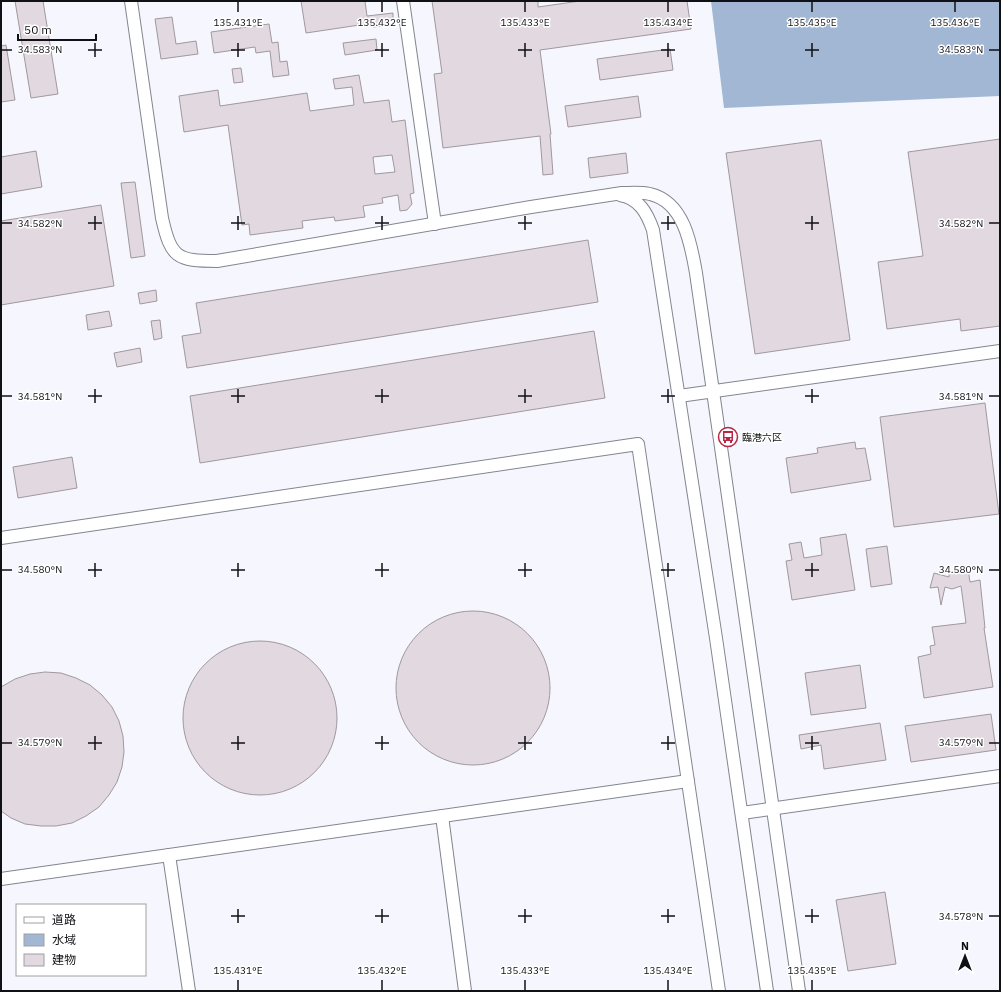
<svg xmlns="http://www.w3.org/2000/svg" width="1001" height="992" viewBox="0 0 1001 992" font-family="'IBM Plex Sans','Noto Sans JP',sans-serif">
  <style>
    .water { fill: #a1b7d4 }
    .building { fill: #e2d8e0; stroke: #a1979f; fill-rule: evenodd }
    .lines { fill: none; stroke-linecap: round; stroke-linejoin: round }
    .minor-casing { stroke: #83858f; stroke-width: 14 }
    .minor { stroke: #fff; stroke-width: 12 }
    .ticks { fill: none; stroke: #101115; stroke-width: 1.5 }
    .labels { text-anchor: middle; stroke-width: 3; stroke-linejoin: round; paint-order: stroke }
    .poi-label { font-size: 10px; fill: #101115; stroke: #fff; text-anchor: start }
    .ticks-label { font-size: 10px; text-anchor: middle; fill: #101115; stroke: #fff; stroke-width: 3; stroke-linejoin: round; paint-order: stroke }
  </style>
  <rect width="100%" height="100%" fill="#f6f7fe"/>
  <path class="water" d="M711,1H1000V96L724,108Z"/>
  <g class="building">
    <path d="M15,1H43L58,94L31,98Z"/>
    <path d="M301,1H365L367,16L393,13V20L383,22V26L373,27V23L306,33Z"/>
    <path d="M432,1H538V7L580,1H687L691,29L540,50L551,134H550L553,174L543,175L540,136L443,148L434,74L442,73Z"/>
    <path d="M172,17L176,44L196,41L198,54L161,59L155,19Z"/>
    <path d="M269,24L272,43L278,42L280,62L287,61L289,75L273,77L270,51L256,53L255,47L214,53L211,32Z"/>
    <path d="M376,39L377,50L345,55L343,43Z"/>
    <path d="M6,45L15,100L1,102V46Z"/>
    <path d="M670,49L673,70L600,80L597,59Z"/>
    <path d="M241,68L243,82L234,83L232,69Z"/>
    <path d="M359,75L364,103L389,100L392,122L405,120L414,193L410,194L412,204L407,210L400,211L398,195L382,198L383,203L363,206L365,217L335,221L334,217L302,221L303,228L250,235L249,224L242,225L228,125L184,132L179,96L218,90L220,106L307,93L310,111L354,105L352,87L335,89L333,79ZM392,155L395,172L375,174L373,157Z"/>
    <path d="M638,96L641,117L568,127L565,106Z"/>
    <path d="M1000,139V326L961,331L960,319L887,329L878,262L923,256L908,152Z"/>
    <path d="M821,140L850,340L755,354L726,153Z"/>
    <path d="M36,151L42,187L1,194V157Z"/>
    <path d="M626,153L628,173L590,178L588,158Z"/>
    <path d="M135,182L145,256L131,258L121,183Z"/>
    <path d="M101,205L114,286L1,305V221Z"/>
    <path d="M588,240L598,302L187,368L182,336L201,333L196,303Z"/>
    <path d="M156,290L157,301L140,304L138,293Z"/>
    <path d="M109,311L112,326L88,330L86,315Z"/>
    <path d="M160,320L162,338L154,340L151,321Z"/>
    <path d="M594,331L605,398L200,463L190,396Z"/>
    <path d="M140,348L142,362L117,367L114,353Z"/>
    <path d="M985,403L999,514L894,527L880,417Z"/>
    <path d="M855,442L856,449L865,448L871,480L791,493L786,458L818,453L817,448Z"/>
    <path d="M72,457L77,488L18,498L13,467Z"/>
    <path d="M846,534L855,590L792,600L786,561L792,560L789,544L801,542L804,558L822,555L820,538Z"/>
    <path d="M887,546L892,584L871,587L866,549Z"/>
    <path d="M968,569L970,582L980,580L985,628H984L993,687L924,698L918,657L931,654L930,646L935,645L932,627L966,623L961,586L952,589L945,587L941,605L938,587L930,588L934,573L949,577V572Z"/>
    <circle cx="473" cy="688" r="77"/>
    <circle cx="260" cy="718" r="77"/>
    <path d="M860,665L866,708L811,715L805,673Z"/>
    <path d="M45,672L61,673L76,678L90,685L102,695L112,707L119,721L123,736L124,752L122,767L117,782L109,795L99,807L86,816L72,823L56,826H41L25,824L11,818L1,811V687L15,679L30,674Z"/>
    <path d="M991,714L996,750L911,762L905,726Z"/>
    <path d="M880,723L886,760L824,769L821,745L801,749L799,735Z"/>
    <path d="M885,892L896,964L848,971L836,900Z"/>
  </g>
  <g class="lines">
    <defs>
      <g id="minor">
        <path d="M131,1L162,218C171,258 177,261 217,261L531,207L622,193C631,193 640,192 650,194C684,202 691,244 696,273L799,991"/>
        <path d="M403,1L435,224"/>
        <path d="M620,195C639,198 647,213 653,230L716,638L767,991"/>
        <path d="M679,396L1000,351"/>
        <path d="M1,538L638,444L719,991"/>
        <path d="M742,813L1000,776"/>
        <path d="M442,816L465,991"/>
        <path d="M169,855L189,991"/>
        <path d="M1,879L688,781"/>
      </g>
    </defs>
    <use href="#minor" class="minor-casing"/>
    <use href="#minor" class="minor"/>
  </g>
  <path class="ticks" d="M238,2V12M382,2V12M525,2V12M668,2V12M812,2V12M955,2V12M95,43V57M238,43V57M382,43V57M525,43V57M668,43V57M812,43V57M2,50H12M88,50H102M231,50H245M375,50H389M518,50H532M661,50H675M805,50H819M989,50H999M95,216V230M238,216V230M382,216V230M525,216V230M668,216V230M812,216V230M2,223H12M88,223H102M231,223H245M375,223H389M518,223H532M661,223H675M805,223H819M989,223H999M95,389V403M238,389V403M382,389V403M525,389V403M668,389V403M812,389V403M2,396H12M88,396H102M231,396H245M375,396H389M518,396H532M661,396H675M805,396H819M989,396H999M95,563V577M238,563V577M382,563V577M525,563V577M668,563V577M812,563V577M2,570H12M88,570H102M231,570H245M375,570H389M518,570H532M661,570H675M805,570H819M989,570H999M95,736V750M238,736V750M382,736V750M525,736V750M668,736V750M812,736V750M2,743H12M88,743H102M231,743H245M375,743H389M518,743H532M661,743H675M805,743H819M989,743H999M238,909V923M382,909V923M525,909V923M668,909V923M812,909V923M231,916H245M375,916H389M518,916H532M661,916H675M805,916H819M989,916H999M238,980V990M382,980V990M525,980V990M668,980V990M812,980V990"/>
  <defs>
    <symbol id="bus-ring" viewBox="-11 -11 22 22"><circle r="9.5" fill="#fff" stroke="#b82745" stroke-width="1.5"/><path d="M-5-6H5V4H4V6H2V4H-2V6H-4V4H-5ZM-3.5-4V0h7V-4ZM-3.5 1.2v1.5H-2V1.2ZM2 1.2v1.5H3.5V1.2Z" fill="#b82745"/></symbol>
  </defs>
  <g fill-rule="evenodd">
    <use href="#bus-ring" x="717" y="426" width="22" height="22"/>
  </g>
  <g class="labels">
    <g class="poi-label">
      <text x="742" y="441">臨港六区</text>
    </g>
  </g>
  <g class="ticks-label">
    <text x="238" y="26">135.431°E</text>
    <text x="382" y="26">135.432°E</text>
    <text x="525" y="26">135.433°E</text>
    <text x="668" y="26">135.434°E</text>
    <text x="812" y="26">135.435°E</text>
    <text x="955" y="26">135.436°E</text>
    <text x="40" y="53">34.583°N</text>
    <text x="961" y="53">34.583°N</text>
    <text x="40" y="227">34.582°N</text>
    <text x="961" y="227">34.582°N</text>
    <text x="40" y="400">34.581°N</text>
    <text x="961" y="400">34.581°N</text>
    <text x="40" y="573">34.580°N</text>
    <text x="961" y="573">34.580°N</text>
    <text x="40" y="746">34.579°N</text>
    <text x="961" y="746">34.579°N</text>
    <text x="961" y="920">34.578°N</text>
    <text x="238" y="974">135.431°E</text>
    <text x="382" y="974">135.432°E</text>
    <text x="525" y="974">135.433°E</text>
    <text x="668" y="974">135.434°E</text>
    <text x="812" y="974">135.435°E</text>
  </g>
  <rect width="1001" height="992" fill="none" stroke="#101115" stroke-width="4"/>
  <rect x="16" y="904" width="130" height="72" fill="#ffffff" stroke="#9fa0a1"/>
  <rect x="24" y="917" width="20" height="6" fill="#ffffff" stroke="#9fa0a1"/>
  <text x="52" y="924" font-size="12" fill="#101115">道路</text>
  <rect x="24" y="934" width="20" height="12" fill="#a1b7d4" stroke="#9fa0a1"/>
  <text x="52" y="944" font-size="12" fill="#101115">水域</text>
  <rect x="24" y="954" width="20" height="12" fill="#e2d8e0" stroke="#9fa0a1"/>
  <text x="52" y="964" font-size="12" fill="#101115">建物</text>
  <g transform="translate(965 956)" stroke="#ffffff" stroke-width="3" paint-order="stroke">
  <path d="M0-3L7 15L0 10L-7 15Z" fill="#101115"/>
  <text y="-6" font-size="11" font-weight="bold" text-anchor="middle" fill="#101115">N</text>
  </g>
  <path d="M18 34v6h78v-6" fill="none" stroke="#101115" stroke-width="2"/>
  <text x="24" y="34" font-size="12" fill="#101115" stroke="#ffffff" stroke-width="3" paint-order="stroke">50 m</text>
</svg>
